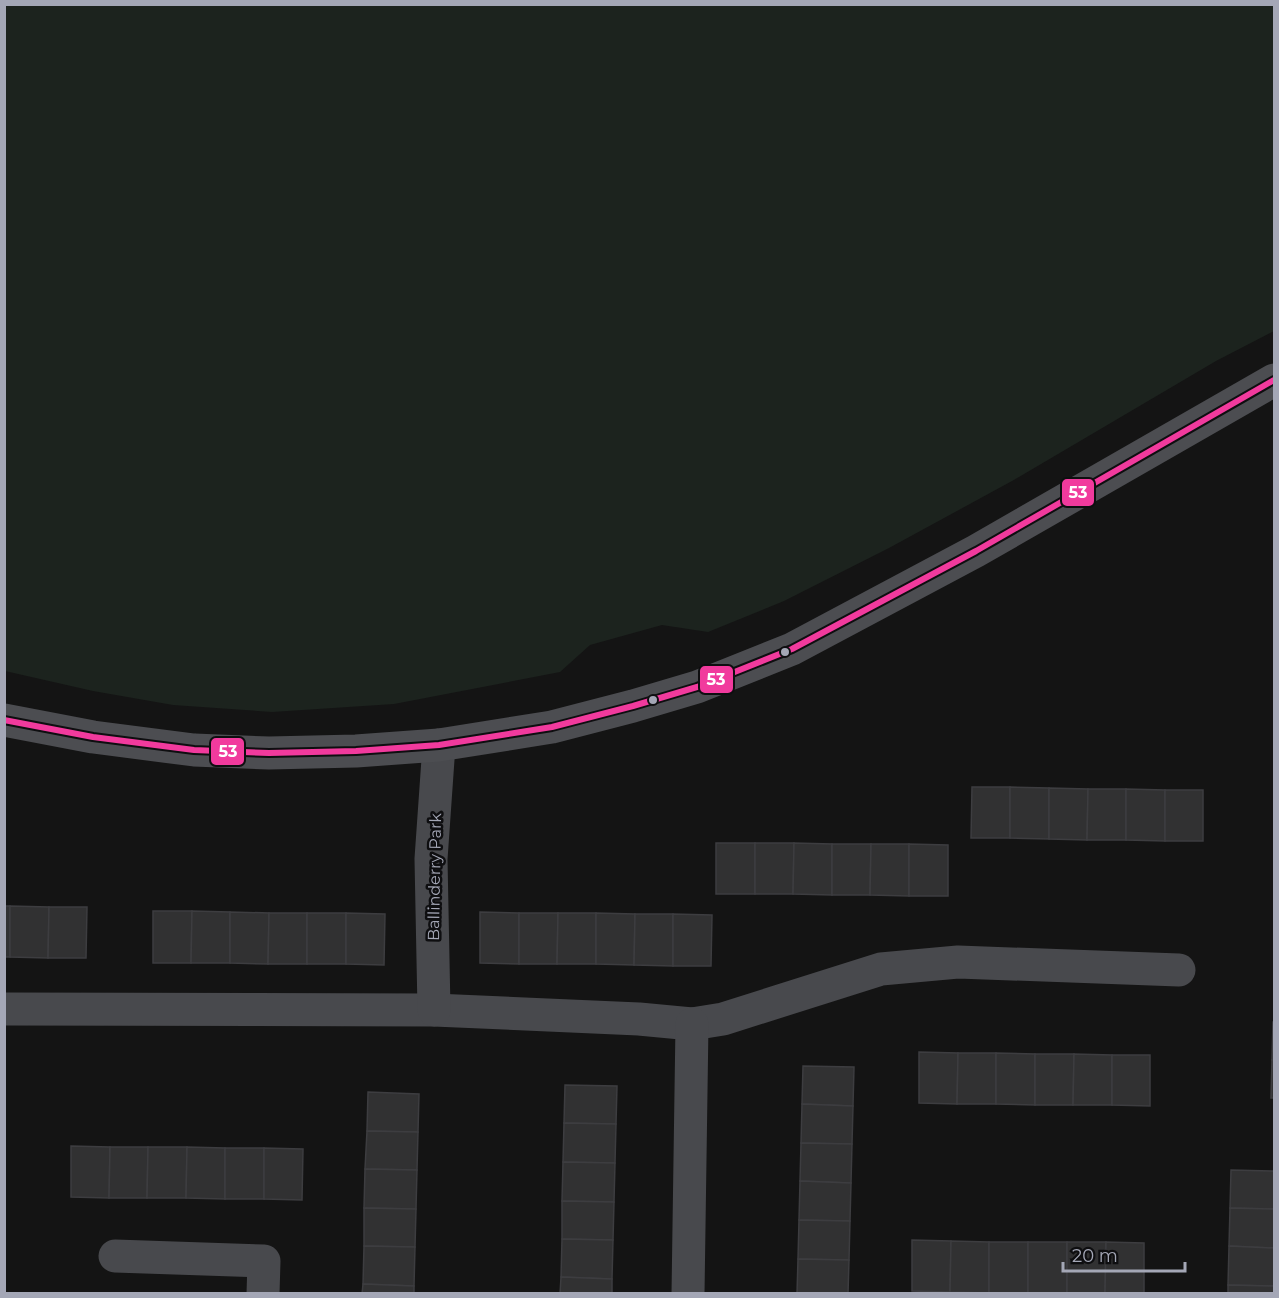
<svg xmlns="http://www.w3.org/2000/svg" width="1279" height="1298" viewBox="0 0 1279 1298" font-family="Montserrat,sans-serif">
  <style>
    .green { fill: #1c231e }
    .building { fill: #313132; stroke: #3d3d40; stroke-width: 1.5 }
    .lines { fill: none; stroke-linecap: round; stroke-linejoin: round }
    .minor { stroke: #48494d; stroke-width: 33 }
    .secondary { stroke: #4c4d51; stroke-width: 33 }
    .bus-1-casing { stroke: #0e0e10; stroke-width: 10 }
    .bus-1 { stroke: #f13a9d; stroke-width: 6 }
    .bus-dot { fill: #a4a7b6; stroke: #0e0e10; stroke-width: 2 }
    .labels { text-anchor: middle; stroke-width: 5; stroke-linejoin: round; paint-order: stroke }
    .street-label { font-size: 16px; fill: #a4a7b6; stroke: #0e0e10 }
    .line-badge { stroke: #0e0e10; stroke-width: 2 }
    .badge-label { font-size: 16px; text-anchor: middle; font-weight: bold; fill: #fff }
  </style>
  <rect width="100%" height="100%" fill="#141414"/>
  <path class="green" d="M4,5H1274V331L1216,361L1012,481L889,548L784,601L708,632L662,625L590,645L560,672L394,704L272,712L173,705L93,691L5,671Z"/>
  <g class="building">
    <path d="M972,787H1010V838H971Z"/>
    <path d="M1010,787L1049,788V839L1010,838Z"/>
    <path d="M1049,788L1088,789L1087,840L1049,839Z"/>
    <path d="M1088,789H1126V840H1087Z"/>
    <path d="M1126,789L1165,790V841L1126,840Z"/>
    <rect x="1165" y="790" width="38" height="51"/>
    <rect x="716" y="843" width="39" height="51"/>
    <path d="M755,843H794L793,894H755Z"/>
    <path d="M794,843L832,844V895L793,894Z"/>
    <path d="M832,844H871L870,895H832Z"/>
    <path d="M871,844H909V896L870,895Z"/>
    <path d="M909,844L948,845V896H909Z"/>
    <rect x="4" y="906" width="6" height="51"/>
    <path d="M10,906L49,907L48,958L10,957Z"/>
    <path d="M49,907H87L86,958H48Z"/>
    <path d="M153,911H192L191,963H153Z"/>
    <path d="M192,911L230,912V963H191Z"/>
    <path d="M230,912L269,913L268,964L230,963Z"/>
    <path d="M480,912L519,913V964L480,963Z"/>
    <path d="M269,913H307V964H268Z"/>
    <rect x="307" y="913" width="39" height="51"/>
    <path d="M346,913L385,914L384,965L346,964Z"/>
    <path d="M519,913H558L557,964H519Z"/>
    <path d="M558,913H596V964H557Z"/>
    <path d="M596,913L635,914L634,965L596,964Z"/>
    <path d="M635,914H673V966L634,965Z"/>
    <path d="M673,914L712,915L711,966H673Z"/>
    <path d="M1273,1022H1274V1060H1272Z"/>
    <path d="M919,1052L958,1053L957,1104L919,1103Z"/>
    <path d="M958,1053H996V1104H957Z"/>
    <path d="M996,1053L1035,1054V1105L996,1104Z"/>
    <path d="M1035,1054H1074L1073,1105H1035Z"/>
    <path d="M1074,1054L1112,1055V1105H1073Z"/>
    <path d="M1112,1055H1150V1106L1112,1105Z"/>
    <path d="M1272,1060H1274V1098H1271Z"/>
    <path d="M803,1066L854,1067L853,1106L802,1104Z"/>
    <path d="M565,1085L617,1086L616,1124L564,1123Z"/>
    <path d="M368,1092L419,1094L418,1132L367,1131Z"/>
    <path d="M802,1104L853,1106L852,1144L801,1143Z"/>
    <path d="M564,1123L616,1124L615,1163L563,1162Z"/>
    <path d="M367,1131L418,1132L417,1170L365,1169Z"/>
    <path d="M801,1143L852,1144L851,1183L800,1181Z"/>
    <path d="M71,1146L110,1147L109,1198L71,1197Z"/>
    <path d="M110,1147H148L147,1198H109Z"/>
    <path d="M148,1147H187L186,1198H147Z"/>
    <path d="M187,1147L225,1148V1199L186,1198Z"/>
    <rect x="225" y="1148" width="39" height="51"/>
    <path d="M264,1148L303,1149L302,1200L264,1199Z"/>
    <path d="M563,1162L615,1163L614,1202L562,1201Z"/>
    <path d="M365,1169L417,1170L416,1209L364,1208Z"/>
    <path d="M1231,1170L1274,1171V1209L1230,1208Z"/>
    <path d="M800,1181L851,1183L850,1221L799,1220Z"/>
    <path d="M562,1201L614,1202L613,1240L562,1239Z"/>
    <path d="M364,1208L416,1209L415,1247L364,1246Z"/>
    <path d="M1230,1208L1274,1209V1248L1229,1246Z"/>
    <path d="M799,1220L850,1221L849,1260L798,1259Z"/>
    <path d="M562,1239L613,1240L612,1279L561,1277Z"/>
    <path d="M912,1240L951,1241L950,1292L912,1291Z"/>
    <path d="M951,1241L989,1242V1293L950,1292Z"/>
    <rect x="989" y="1242" width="39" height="51"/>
    <rect x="1028" y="1242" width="39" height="51"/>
    <path d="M1067,1242H1106L1105,1293H1067Z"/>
    <path d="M1106,1242L1144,1243V1294L1105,1293Z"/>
    <path d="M364,1246L415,1247L414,1286L363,1284Z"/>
    <path d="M1229,1246L1274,1248V1286L1228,1285Z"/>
    <path d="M798,1259L849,1260L848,1294H797Z"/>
    <path d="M561,1277L612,1279V1294H560Z"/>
    <path d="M363,1284L414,1286V1294H362Z"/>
    <path d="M1228,1285L1274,1286V1294H1228Z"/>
  </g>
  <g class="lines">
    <g class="minor">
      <path d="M4,1009L434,1010L639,1019L692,1024L723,1019L881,969L958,962L1179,970"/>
      <path d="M434,1010L431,859L439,745"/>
      <path d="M115,1256L264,1261L263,1294"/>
      <path d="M688,1294L692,1024"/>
    </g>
    <path class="secondary" d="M4,720L93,737L194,750L269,753L356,751L439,745L552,727L633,706L697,687L792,649L976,551L1274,380"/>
    <defs>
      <path id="bus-1" d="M4,720L93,737L194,750L269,753L356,751L439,745L552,727L633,706L697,687L792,649L976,551L1274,380"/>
    </defs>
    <use href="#bus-1" class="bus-1-casing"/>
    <use href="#bus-1" class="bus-1"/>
  </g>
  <g class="bus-dot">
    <circle cx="785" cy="652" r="5"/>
    <circle cx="653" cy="700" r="5"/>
  </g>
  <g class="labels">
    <g class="street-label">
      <text transform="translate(434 877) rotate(-89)" y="6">Ballinderry Park</text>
    </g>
  </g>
  <g class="line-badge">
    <rect x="1061" y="478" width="34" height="29" rx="6" fill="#f13a9d"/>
    <rect x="699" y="665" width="35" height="29" rx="6" fill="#f13a9d"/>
    <rect x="210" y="737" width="35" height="29" rx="6" fill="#f13a9d"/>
  </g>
  <g class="badge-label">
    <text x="1078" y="498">53</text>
    <text x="716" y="685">53</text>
    <text x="228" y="757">53</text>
  </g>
  <rect width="1279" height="1298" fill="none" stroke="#a4a7b6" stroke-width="12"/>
  <path d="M1063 1262v9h122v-9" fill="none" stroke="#a4a7b6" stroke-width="3"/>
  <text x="1072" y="1262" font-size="18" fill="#a4a7b6" stroke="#0e0e10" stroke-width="4.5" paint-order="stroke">20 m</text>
</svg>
